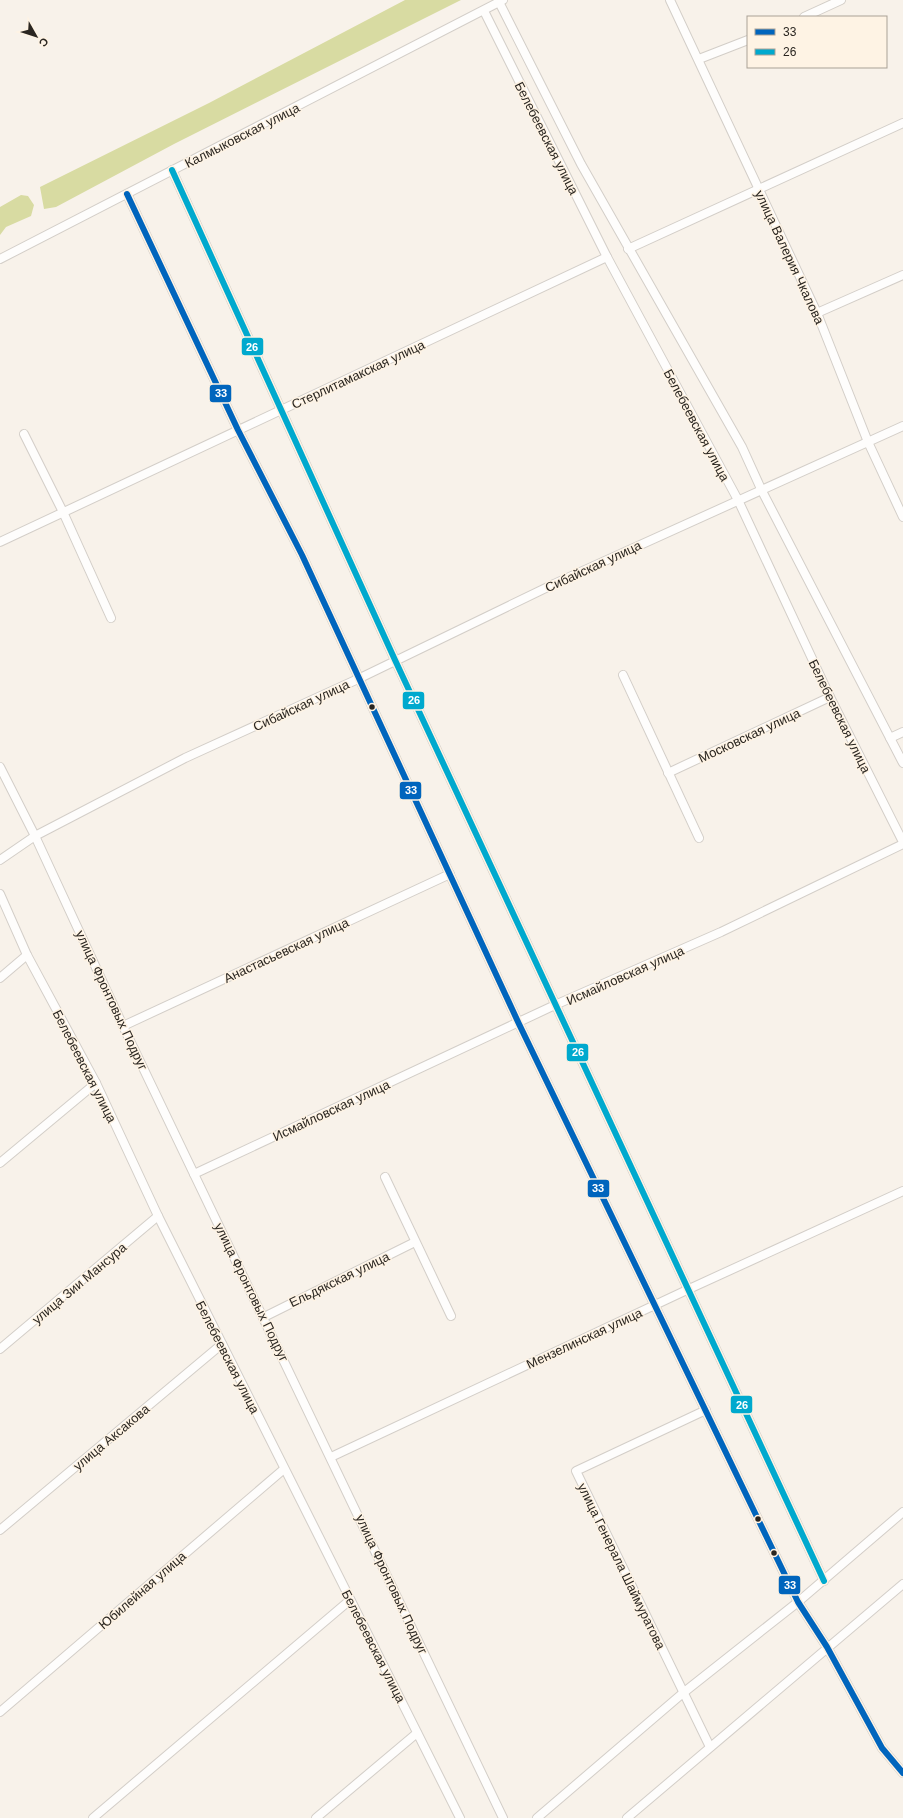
<svg xmlns="http://www.w3.org/2000/svg" width="903" height="1818" viewBox="0 0 903 1818" font-family="Arial,sans-serif">
  <style>
    .forest { fill: #d8dba2 }
    .lines { fill: none; stroke-linecap: round; stroke-linejoin: round }
    .minor-casing { stroke: #d3cec8; stroke-width: 10 }
    .minor { stroke: #fefdfc; stroke-width: 8 }
    .bus-1-casing { stroke: #fef3e4; stroke-width: 9 }
    .bus-2-casing { stroke: #fef3e4; stroke-width: 9 }
    .bus-1 { stroke: #0065bd; stroke-width: 6 }
    .bus-2 { stroke: #00a9ce; stroke-width: 6 }
    .bus-dot { fill: #2a2621; stroke: #fef3e4; stroke-width: 1.5 }
    .labels { text-anchor: middle; stroke-width: 3; stroke-linejoin: round; paint-order: stroke }
    .street-label { font-size: 13px; fill: #2a2621; stroke: #fef3e4 }
    .line-badge { stroke: #fef3e4; stroke-width: 1.5 }
    .badge-label { font-size: 11px; text-anchor: middle; font-weight: bold; fill: #fff }
  </style>
  <rect width="100%" height="100%" fill="#f8f2ea"/>
  <g class="forest">
    <path d="M405,0H461L174,144L56,207L44,209L40,187L209,103Z"/>
    <path d="M21,195L28,196L34,205L31,216L6,227L0,235V207Z"/>
  </g>
  <g class="lines">
    <defs>
      <g id="minor">
        <path d="M670,0L817,313L868,442L903,517"/>
        <path d="M499,2L581,164L742,447L762,491L903,763"/>
        <path d="M484,11L607,257L738,500L830,697L903,842"/>
        <path d="M804,17L841,0"/>
        <path d="M699,59L748,40"/>
        <path d="M172,170L395,660L824,1581"/>
        <path d="M127,194L238,430L302,555L519,1024L798,1602L827,1647L882,1748L903,1773"/>
        <path d="M628,249L903,123"/>
        <path d="M0,259L503,0"/>
        <path d="M817,313L903,275"/>
        <path d="M24,434L63,512L111,618"/>
        <path d="M0,542L607,257"/>
        <path d="M623,675L699,838"/>
        <path d="M890,738L903,732"/>
        <path d="M0,767L35,836L123,1026L503,1818"/>
        <path d="M668,773L830,697"/>
        <path d="M0,860L35,836L185,758L358,679L554,584L903,426"/>
        <path d="M0,894L27,955L96,1083L158,1216L460,1818"/>
        <path d="M0,978L27,955"/>
        <path d="M123,1026L450,874"/>
        <path d="M0,1163L96,1083"/>
        <path d="M194,1174L555,1005L721,932L903,844"/>
        <path d="M385,1177L451,1316"/>
        <path d="M264,1317L415,1242"/>
        <path d="M0,1349L158,1216"/>
        <path d="M706,1410L576,1471L710,1747"/>
        <path d="M331,1457L689,1289L903,1191"/>
        <path d="M0,1530L222,1344"/>
        <path d="M0,1712L284,1469"/>
        <path d="M93,1818L350,1600"/>
        <path d="M316,1818L417,1733"/>
        <path d="M537,1818L683,1693L798,1602L903,1512"/>
        <path d="M627,1818L903,1584"/>
      </g>
    </defs>
    <use href="#minor" class="minor-casing"/>
    <use href="#minor" class="minor"/>
    <defs>
      <path id="bus-1" d="M127,194L238,430L302,555L519,1024L798,1602L827,1647L882,1748L903,1773"/>
      <path id="bus-2" d="M172,170L395,660L824,1581"/>
    </defs>
    <use href="#bus-1" class="bus-1-casing"/>
    <use href="#bus-2" class="bus-2-casing"/>
    <use href="#bus-1" class="bus-1"/>
    <use href="#bus-2" class="bus-2"/>
  </g>
  <g class="bus-dot">
    <circle cx="372" cy="707" r="3.5"/>
    <circle cx="758" cy="1519" r="3.5"/>
    <circle cx="774" cy="1553" r="3.5"/>
  </g>
  <g class="labels">
    <g class="street-label">
      <text transform="translate(242 135) rotate(-27)" y="5">Калмыковская улица</text>
      <text transform="translate(547 138) rotate(63)" y="5">Белебеевская улица</text>
      <text transform="translate(790 257) rotate(65)" y="5">улица Валерия Чкалова</text>
      <text transform="translate(358 374) rotate(-25)" y="5">Стерлитамакская улица</text>
      <text transform="translate(697 425) rotate(62)" y="5">Белебеевская улица</text>
      <text transform="translate(593 566) rotate(-25)" y="5">Сибайская улица</text>
      <text transform="translate(301 705) rotate(-25)" y="5">Сибайская улица</text>
      <text transform="translate(840 716) rotate(64)" y="5">Белебеевская улица</text>
      <text transform="translate(749 735) rotate(-25)" y="5">Московская улица</text>
      <text transform="translate(286 950) rotate(-25)" y="5">Анастасьевская улица</text>
      <text transform="translate(625 975) rotate(-24)" y="5">Исмайловская улица</text>
      <text transform="translate(112 1000) rotate(65)" y="5">улица Фронтовых Подруг</text>
      <text transform="translate(85 1066) rotate(63)" y="5">Белебеевская улица</text>
      <text transform="translate(331 1110) rotate(-25)" y="5">Исмайловская улица</text>
      <text transform="translate(339 1279) rotate(-26)" y="5">Ельдякская улица</text>
      <text transform="translate(79 1283) rotate(-40)" y="5">улица Зии Мансура</text>
      <text transform="translate(252 1292) rotate(64)" y="5">улица Фронтовых Подруг</text>
      <text transform="translate(584 1338) rotate(-25)" y="5">Мензелинская улица</text>
      <text transform="translate(228 1357) rotate(63)" y="5">Белебеевская улица</text>
      <text transform="translate(111 1437) rotate(-40)" y="5">улица Аксакова</text>
      <text transform="translate(622 1566) rotate(64)" y="5">улица Генерала Шаймуратова</text>
      <text transform="translate(392 1584) rotate(65)" y="5">улица Фронтовых Подруг</text>
      <text transform="translate(142 1590) rotate(-41)" y="5">Юбилейная улица</text>
      <text transform="translate(374 1646) rotate(63)" y="5">Белебеевская улица</text>
    </g>
  </g>
  <g class="line-badge">
    <rect x="241" y="337" width="23" height="19" rx="4" fill="#00a9ce"/>
    <rect x="209" y="384" width="23" height="19" rx="4" fill="#0065bd"/>
    <rect x="402" y="691" width="23" height="19" rx="4" fill="#00a9ce"/>
    <rect x="399" y="781" width="23" height="19" rx="4" fill="#0065bd"/>
    <rect x="566" y="1043" width="23" height="19" rx="4" fill="#00a9ce"/>
    <rect x="587" y="1179" width="23" height="19" rx="4" fill="#0065bd"/>
    <rect x="730" y="1395" width="23" height="19" rx="4" fill="#00a9ce"/>
    <rect x="778" y="1575" width="23" height="20" rx="4" fill="#0065bd"/>
  </g>
  <g class="badge-label">
    <text x="252" y="351">26</text>
    <text x="221" y="397">33</text>
    <text x="414" y="704">26</text>
    <text x="411" y="794">33</text>
    <text x="578" y="1056">26</text>
    <text x="598" y="1192">33</text>
    <text x="742" y="1409">26</text>
    <text x="790" y="1589">33</text>
  </g>
  <rect x="747" y="16" width="140" height="52" fill="#fef3e4" stroke="#a9a196"/>
  <rect x="755" y="29" width="20" height="6" fill="#0065bd" stroke="#a9a196"/>
  <text x="783" y="36" font-size="12" fill="#2a2621">33</text>
  <rect x="755" y="49" width="20" height="6" fill="#00a9ce" stroke="#a9a196"/>
  <text x="783" y="56" font-size="12" fill="#2a2621">26</text>
  <g transform="translate(36 36) rotate(129)" stroke="#fef3e4" stroke-width="3" paint-order="stroke">
  <path d="M0-3L7 15L0 10L-7 15Z" fill="#2a2621"/>
  <text y="-6" font-size="11" font-weight="bold" text-anchor="middle" fill="#2a2621">С</text>
  </g>
</svg>
